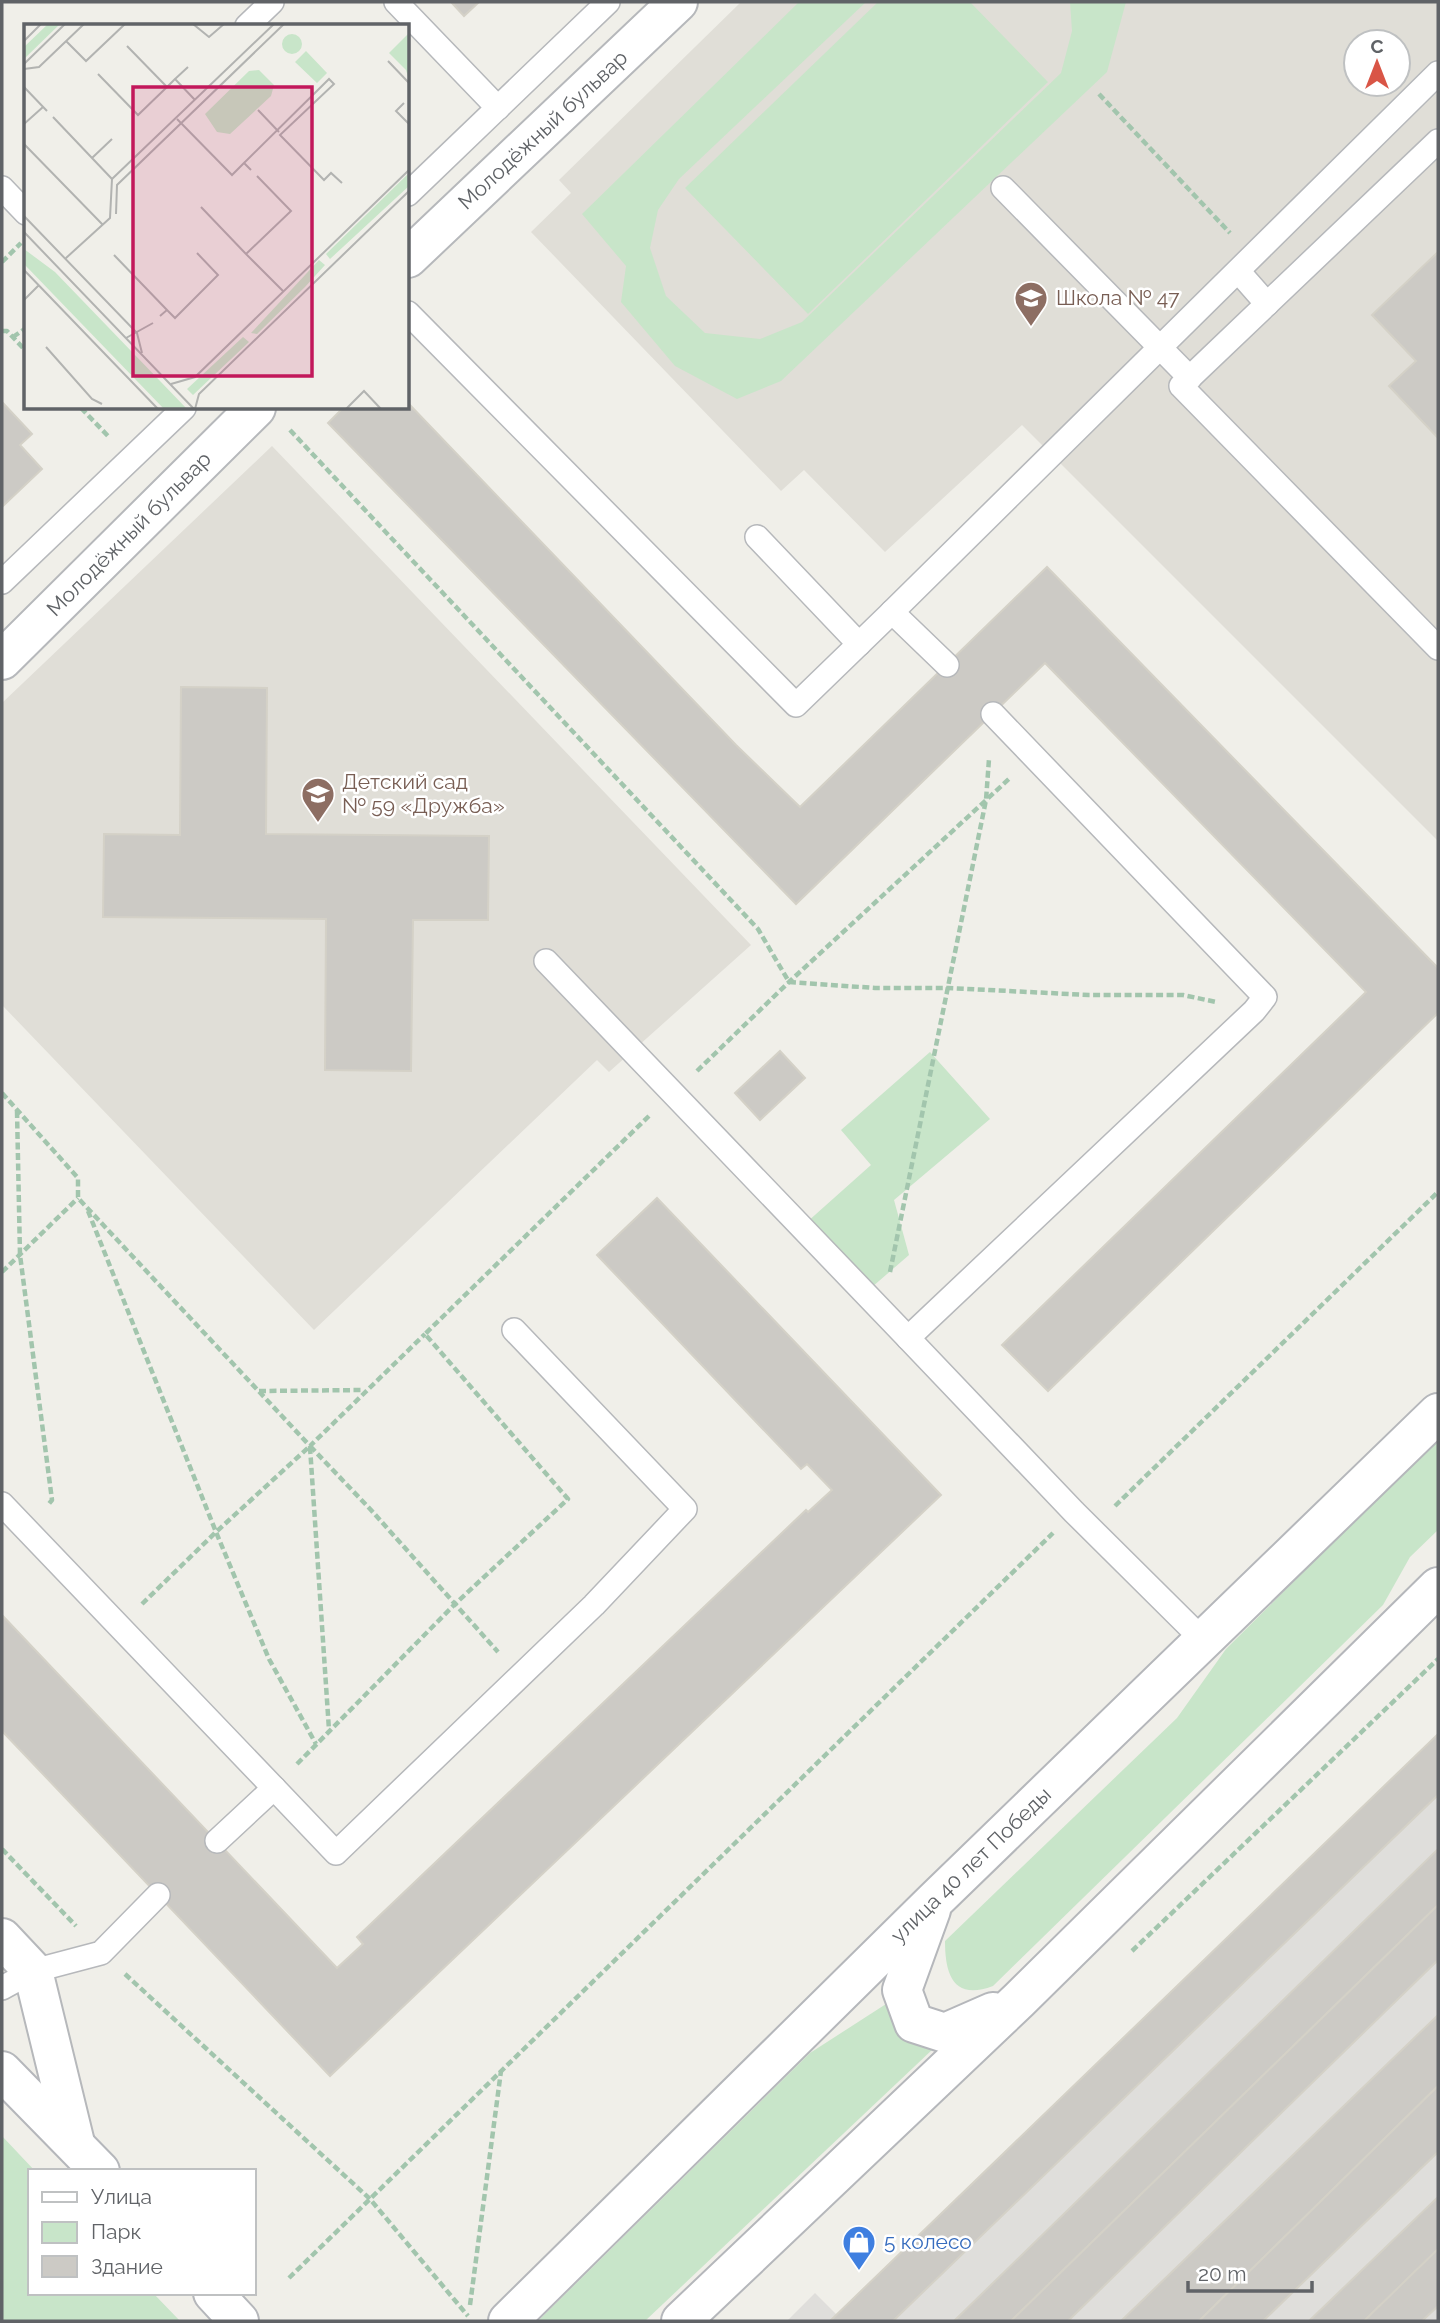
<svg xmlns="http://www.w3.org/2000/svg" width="1440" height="2323" viewBox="0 0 1440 2323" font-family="Raleway,sans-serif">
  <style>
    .industrial { fill: #dfdedb }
    .education { fill: #e0ded7; fill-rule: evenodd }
    .green { fill: #c8e5c9 }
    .building { fill: #cccac5; stroke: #d4d1c7; stroke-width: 2 }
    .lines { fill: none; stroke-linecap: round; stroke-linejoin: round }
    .lane-casing { stroke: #b6b8bb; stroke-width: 26 }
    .street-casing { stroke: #b6b8bb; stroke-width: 42 }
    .secondary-casing { stroke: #b5b7bb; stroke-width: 42 }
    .path { stroke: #a2c5ad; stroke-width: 4.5; stroke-dasharray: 7 3.5; stroke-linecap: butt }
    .lane { stroke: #fff; stroke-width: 23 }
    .street { stroke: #fff; stroke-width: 38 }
    .secondary { stroke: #fff; stroke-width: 38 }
    .labels { text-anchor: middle; stroke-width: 5; stroke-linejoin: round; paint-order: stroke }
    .street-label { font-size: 21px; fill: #606367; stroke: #fff }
    .education-label { font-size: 21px; fill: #785e54; stroke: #fff; text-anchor: start }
    .shop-label { font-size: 21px; fill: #366cbe; stroke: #fff; text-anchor: start }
    .inset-road { fill: none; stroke: #b2b3b1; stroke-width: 2 }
    .view { fill: #c2185b; fill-opacity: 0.15; stroke: #c2185b; stroke-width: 3.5 }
    .inset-edge { fill: none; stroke: #606367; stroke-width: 3.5 }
  </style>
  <rect width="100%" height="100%" fill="#f0efe9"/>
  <path class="industrial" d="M1438,1734V2321H787L815,2293L837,2315Z"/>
  <g class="education">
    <path d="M741,2H1438V841L1022,425L885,552L804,470L781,491L531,232L571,193L559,180ZM1356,42H1398V84H1356Z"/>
    <path d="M272,446L751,945L609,1072L597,1060L314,1330L2,1005V703Z"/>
  </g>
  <g class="green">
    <path d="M799,2H866L679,179L658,210L650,248L666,296L705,333L760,339L802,322L1061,73L1072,31L1070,2H1126L1107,72L781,381L737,399L675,366L621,302L626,266L582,214Z"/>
    <path d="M878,2H970L1048,82L808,314L685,188Z"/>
    <path d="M930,1052L990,1119L894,1200L909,1255L857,1300L797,1231L871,1165L841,1130Z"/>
    <path d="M1438,1438V1530L1410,1557L1383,1605L993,1986C953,2001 945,1974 945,1941L1177,1718L1226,1649Z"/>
    <path d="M886,2004C894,2035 906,2039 933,2049L645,2321H538L810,2053Z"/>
    <path d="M2,2136L35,2171H30V2293H153L180,2321H2Z"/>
  </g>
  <g class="building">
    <path d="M451,2H479L464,16Z"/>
    <path d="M1438,252V438L1389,386L1416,361L1372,315Z"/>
    <path d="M2,402L32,434L20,445L42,469L2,507Z"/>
    <path d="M408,403L736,745L800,807L1047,567L1438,968V1013L1048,1391L1002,1345L1366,992L1045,663L796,904L328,423L343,408H408Z"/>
    <path d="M181,687L267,688L266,834L489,836L488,920H413L411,1071L325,1070L326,919L103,917L104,834L180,835Z"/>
    <path d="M780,1051L805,1078L760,1120L735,1093Z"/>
    <path d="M657,1198L941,1495L330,2076L2,1731V1615L337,1968L363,1944L357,1937L806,1510L808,1512L832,1490L807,1464L801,1469L597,1255Z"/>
    <path d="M1438,1734V1795L893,2321H830Z"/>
    <path d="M1438,1849V1905L1011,2321H954Z"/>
    <path d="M1438,1905V1960L1068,2321H1011Z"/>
    <path d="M1438,2015V2086L1199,2321H1121Z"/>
    <path d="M1438,2086V2152L1263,2321H1199Z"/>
    <path d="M1438,2197V2249L1364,2321H1309Z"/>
    <path d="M1438,2249V2306L1422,2321H1364Z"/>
  </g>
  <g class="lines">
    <defs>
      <g id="lane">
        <path d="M396,2L498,108"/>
        <path d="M247,26L272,2"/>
        <path d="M1438,141L1181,386L1438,648"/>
        <path d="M2,188L26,213"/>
        <path d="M1003,188L1190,378"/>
        <path d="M408,194L608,2"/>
        <path d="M1238,271L1267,304"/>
        <path d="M408,313L796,705L892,612L947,665"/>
        <path d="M757,537L859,644"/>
        <path d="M2,582L184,408"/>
        <path d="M892,612L1438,73"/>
        <path d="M993,714L1265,997L1254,1011L908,1338L1074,1512L1204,1641"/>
        <path d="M546,961L908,1338"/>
        <path d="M2,1504L274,1788L217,1841"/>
        <path d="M274,1788L336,1853L594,1605L685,1509L514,1330"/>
        <path d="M2,1988L33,1971L101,1953L158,1895"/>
      </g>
      <g id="street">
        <path d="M408,258L678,2"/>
        <path d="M2,660L256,408"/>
        <path d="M2,1938L33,1971L75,2143"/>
      </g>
      <g id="secondary">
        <path d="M931,1910L902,1990L914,2023L945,2033L993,2012"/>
        <path d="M2,2071L100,2171"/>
        <path d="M213,2293L239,2321"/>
        <path d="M508,2321L934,1901L1438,1413"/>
        <path d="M681,2321L1019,2000L1438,1587"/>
      </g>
    </defs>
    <use href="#lane" class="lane-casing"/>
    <use href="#street" class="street-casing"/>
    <use href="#secondary" class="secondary-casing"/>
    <g class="path">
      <path d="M1099,94L1230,233"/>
      <path d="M26,243V255"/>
      <path d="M2,262L21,243"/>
      <path d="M2,331H7L26,351"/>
      <path d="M13,337L26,328"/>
      <path d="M81,408L108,436"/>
      <path d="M290,430L758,929L789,982L875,988H948L1089,995H1183L1216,1002"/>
      <path d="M697,1071L789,982L1010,778"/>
      <path d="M2,1093L78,1178V1198L310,1446L425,1334"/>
      <path d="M17,1111L20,1255L52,1500L48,1505"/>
      <path d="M88,1211L216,1532L269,1659L316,1744"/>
      <path d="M2,1272L78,1198"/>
      <path d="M890,1272L986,800L989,759"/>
      <path d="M259,1391L364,1390"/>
      <path d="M310,1447L329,1730"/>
      <path d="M1115,1506L1438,1192"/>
      <path d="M142,1604L216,1532L310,1446L371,1510L498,1652"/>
      <path d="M297,1764L455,1604L568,1499L425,1334L650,1115"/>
      <path d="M2,1849L76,1926"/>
      <path d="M1132,1951L1438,1659"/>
      <path d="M125,1974L370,2199L468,2316"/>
      <path d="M289,2278L1053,1533"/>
      <path d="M470,2305L501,2071"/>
    </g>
    <use href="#lane" class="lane"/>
    <use href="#street" class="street"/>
    <use href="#secondary" class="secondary"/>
  </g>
  <defs>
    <symbol id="school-pin" viewBox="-11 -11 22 30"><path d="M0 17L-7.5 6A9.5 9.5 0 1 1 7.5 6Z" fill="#8d6e63" stroke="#fff"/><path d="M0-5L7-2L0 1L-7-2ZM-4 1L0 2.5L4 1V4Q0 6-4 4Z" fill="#fff"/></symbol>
    <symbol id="shop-pin" viewBox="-11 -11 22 30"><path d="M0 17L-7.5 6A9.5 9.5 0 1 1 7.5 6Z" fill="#3f7fe0" stroke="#fff"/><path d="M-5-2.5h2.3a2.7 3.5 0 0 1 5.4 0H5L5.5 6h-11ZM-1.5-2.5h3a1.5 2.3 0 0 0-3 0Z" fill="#fff"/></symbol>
  </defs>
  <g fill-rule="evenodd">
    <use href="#school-pin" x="1012" y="279" width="38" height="52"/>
    <use href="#school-pin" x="299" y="775" width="38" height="52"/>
    <use href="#shop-pin" x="840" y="2223" width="38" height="52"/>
  </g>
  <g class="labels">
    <g class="street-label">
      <text transform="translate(543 130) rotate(-43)" y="7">Молодёжный бульвар</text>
      <text transform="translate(129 534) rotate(-45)" y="7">Молодёжный бульвар</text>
      <text transform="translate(971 1865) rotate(-44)" y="7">улица 40 лет Победы</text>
    </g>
    <g class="education-label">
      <text x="1056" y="305">Школа № 47</text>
      <text x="342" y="789">Детский сад<tspan x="342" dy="24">№ 59 «Дружба»</tspan></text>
    </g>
    <g class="shop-label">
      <text x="884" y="2249">5 колесо</text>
    </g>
  </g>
  <g transform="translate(24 24)">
    <rect width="385" height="385" fill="#f0efe9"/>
    <path d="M24,0H36L0,35V23ZM385,9V56L382,46L365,29ZM258 20a10 10 0 1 1 20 0a10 10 0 1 1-20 0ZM282,27L303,49L293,59L271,38ZM235,46L250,61L247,72L206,110L193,108L181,90L225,47ZM385,149V162L306,235L302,230ZM0,225L31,248L163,385H140L0,240ZM295,236L301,241L281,263L233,310L227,309ZM219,313L225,318L169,371L163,365Z" fill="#c8e5c9"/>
    <path class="inset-road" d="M169,0L185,13L200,0M0,17L17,0M42,17L62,37L101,0M103,22L143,63L151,55M364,37L385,59M0,40L41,0M164,43L151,55L171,76M0,45L15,43L60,0M74,50L114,91L143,63M0,63L23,87M380,79L372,87L385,100M234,86L255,108M29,93L88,155M153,95L208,151L220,139L227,146M0,100L19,83M0,120L79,201M68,134L88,115M220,139L305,55L310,60L256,111L300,156L307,149L318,159M233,152L267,187L222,230L259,267M177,183L222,230M92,190L93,161L260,0M0,192L113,309L118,329M0,208L170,385M90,231L143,286L136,292M42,234L86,194L88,155L250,0M0,246L134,385M0,276L15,261M143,286L151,294L194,251L173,229M102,314L129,299M22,323L68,375L78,380M147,360L171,353L385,146M171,385L175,370L385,167M322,385L340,367L357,385"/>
    <path class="view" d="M109,63H288V352H109Z"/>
    <rect width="385" height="385" class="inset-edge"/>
  </g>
  <rect width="1440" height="2323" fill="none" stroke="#606367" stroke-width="7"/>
  <rect x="28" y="2169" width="228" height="126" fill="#ffffff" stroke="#bfc1c2" stroke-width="2"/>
  <rect x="42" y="2192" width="35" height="10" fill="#ffffff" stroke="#bfc1c2" stroke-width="2"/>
  <text x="91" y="2204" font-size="21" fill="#606367">Улица</text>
  <rect x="42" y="2222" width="35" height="21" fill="#c8e5c9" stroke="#bfc1c2" stroke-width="2"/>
  <text x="91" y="2239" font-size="21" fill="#606367">Парк</text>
  <rect x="42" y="2256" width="35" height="21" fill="#cccac5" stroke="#bfc1c2" stroke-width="2"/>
  <text x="91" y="2274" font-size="21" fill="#606367">Здание</text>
  <g transform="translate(1377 63)"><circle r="33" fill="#ffffff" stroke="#bfc1c2" stroke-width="2"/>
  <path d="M0-5L12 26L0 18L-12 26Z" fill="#d95546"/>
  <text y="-10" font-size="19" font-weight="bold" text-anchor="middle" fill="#606367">С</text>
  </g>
  <path d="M1188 2281v10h124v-10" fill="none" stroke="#606367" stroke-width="3.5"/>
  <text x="1198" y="2281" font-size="21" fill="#606367" stroke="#ffffff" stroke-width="5" paint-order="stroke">20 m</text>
</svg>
